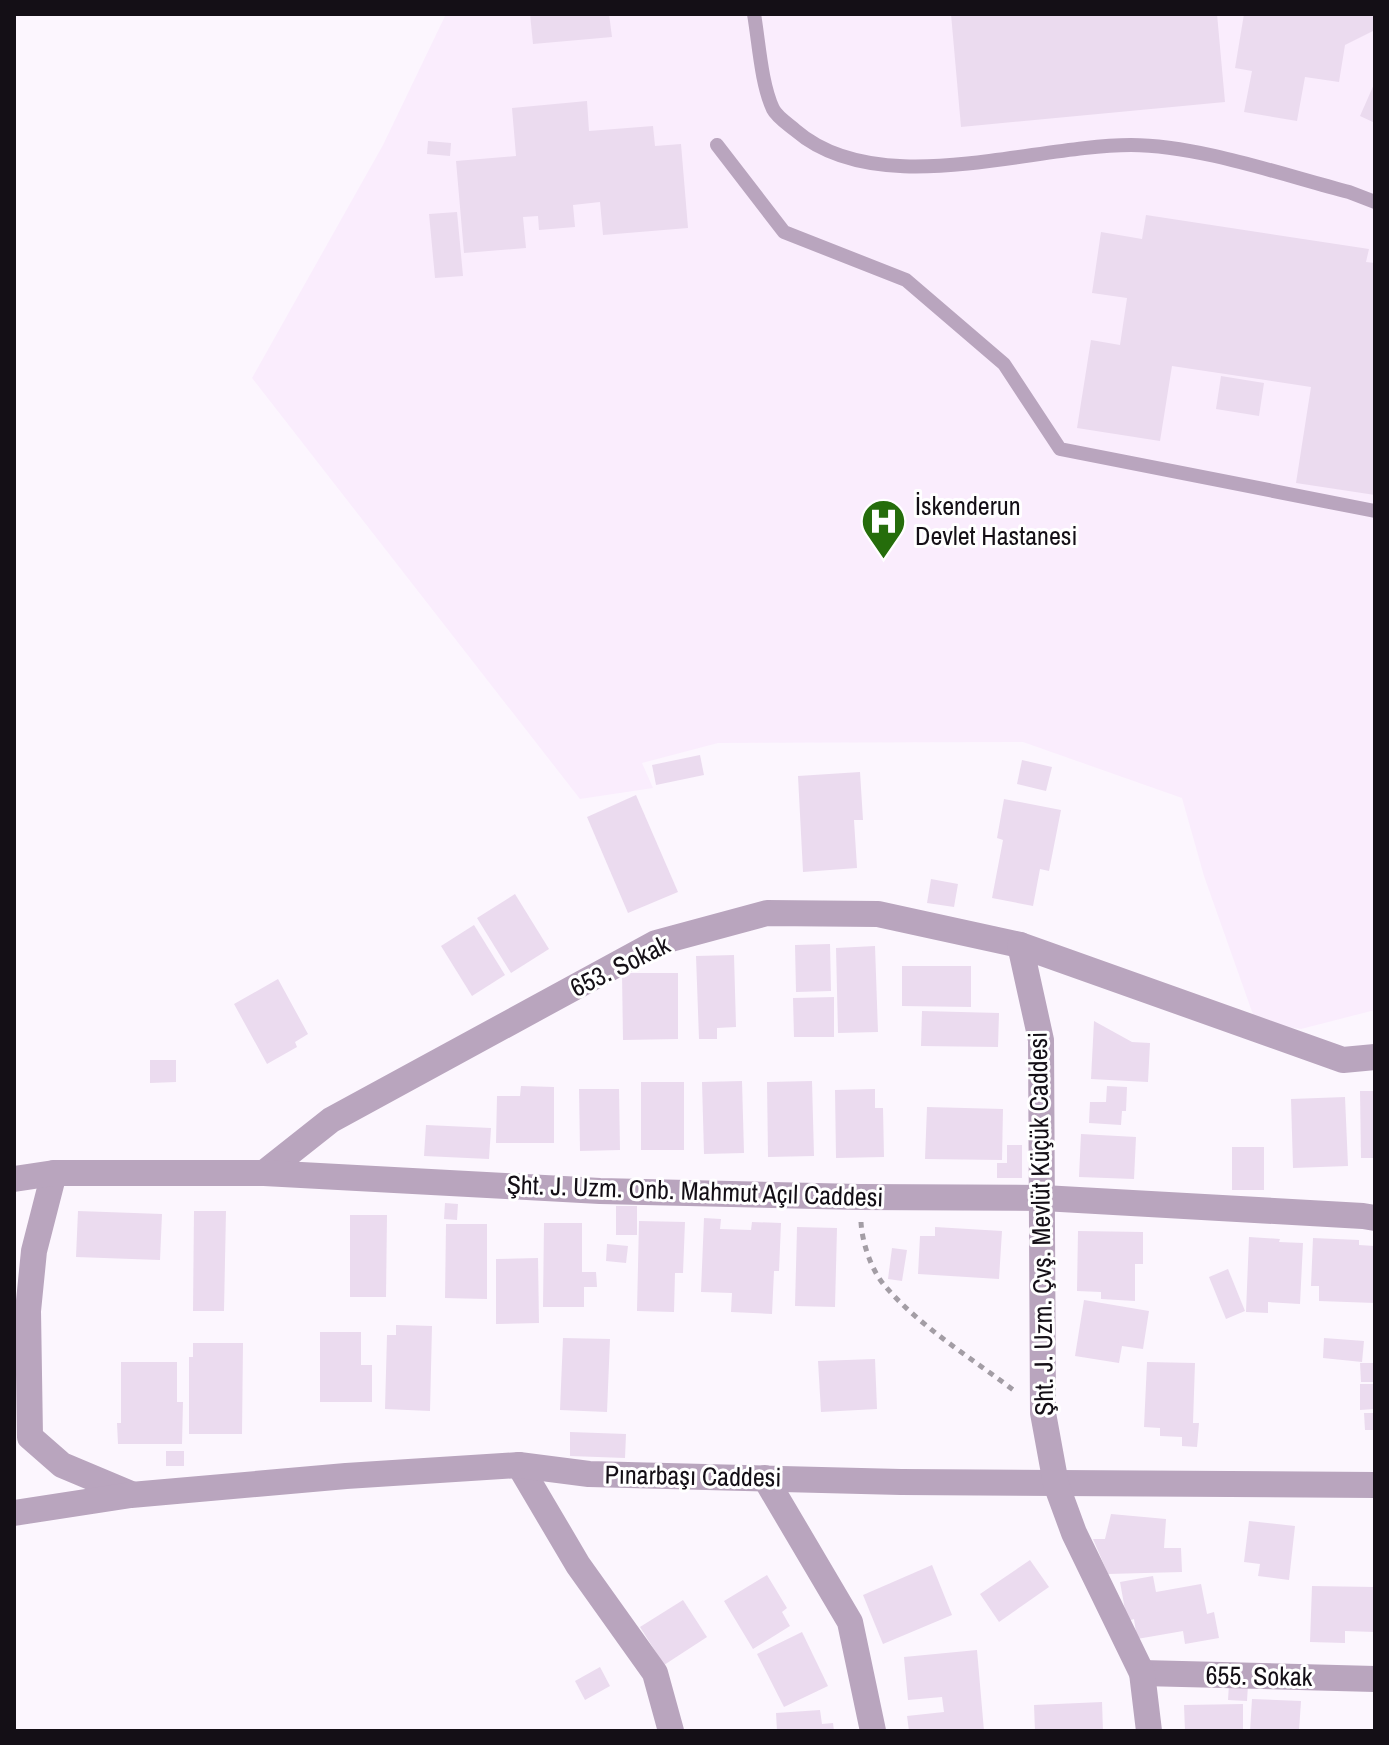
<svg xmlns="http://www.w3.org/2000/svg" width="1389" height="1745" viewBox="0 0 1389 1745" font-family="'Archivo Narrow',sans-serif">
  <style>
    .built { fill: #faedfd }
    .building { fill: #ebdbef }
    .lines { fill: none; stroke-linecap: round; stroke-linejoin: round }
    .path { stroke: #a39da5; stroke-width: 5; stroke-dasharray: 6 6; stroke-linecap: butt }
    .service { stroke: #b9a5be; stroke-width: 14 }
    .minor { stroke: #b9a5be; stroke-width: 26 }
    .labels { text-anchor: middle; stroke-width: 6; stroke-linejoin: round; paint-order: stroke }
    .poi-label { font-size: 26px; fill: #140f16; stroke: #fff; text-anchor: start }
    .street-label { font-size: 26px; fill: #140f16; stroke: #fff }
  </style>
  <rect width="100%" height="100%" fill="#fcf6fe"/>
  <path class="built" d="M446,14H1375V1010L1301,1029L1256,1023L1204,876L1182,798L1023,742L718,743L642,763L653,788L580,799L252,378L383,145Z"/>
  <g class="building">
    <path d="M530,14H609L612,37L533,44Z"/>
    <path d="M951,14H1217L1225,102L961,127Z"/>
    <path d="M1244,14H1375V30L1345,45L1339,82L1305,77L1297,121L1244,112L1252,71L1235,68Z"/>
    <path d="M1375,82V123L1360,116Z"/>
    <path d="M587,101L589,131L653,126L655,146L681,144L688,228L603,235L600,202L573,205L575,227L539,230L538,216L523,217L526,248L464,253L456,161L516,156L512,108Z"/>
    <path d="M428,141L451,143L450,156L427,154Z"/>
    <path d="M457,212L463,276L435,278L429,214Z"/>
    <path d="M1146,215L1369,249L1366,262L1375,263V495L1296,483L1311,387L1172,366L1160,441L1077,428L1091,340L1120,345L1127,298L1092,293L1101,232L1142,239Z"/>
    <path d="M1221,376L1264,383L1259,416L1216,409Z"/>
    <path d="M700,755L704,775L656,785L652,765Z"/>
    <path d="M1022,760L1052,767L1046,791L1017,784Z"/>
    <path d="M860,772L863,820H854L857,868L803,872L798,776Z"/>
    <path d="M636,795L678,892L628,913L587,817Z"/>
    <path d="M1004,799L1061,810L1049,871L1040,869L1033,906L992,898L1003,840L997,838Z"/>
    <path d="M931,879L958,884L954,907L927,903Z"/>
    <path d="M515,894L549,949L511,973L477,918Z"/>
    <path d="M474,925L505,975L472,996L441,946Z"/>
    <path d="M830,944L831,991L796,992L795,945Z"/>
    <path d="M875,946L878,1032L838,1033L836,948Z"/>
    <path d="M734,955L736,1027L717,1028V1039H699L696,956Z"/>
    <path d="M902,966H971V1007L902,1006Z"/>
    <path d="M622,973H678V1039L623,1040Z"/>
    <path d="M278,979L308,1034L295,1042L297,1047L267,1064L234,1004Z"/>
    <path d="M834,997V1037H794L793,998Z"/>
    <path d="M922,1011L999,1013L998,1047L921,1046Z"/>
    <path d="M1094,1021L1132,1042L1150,1043L1148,1082L1091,1079Z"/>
    <path d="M150,1060H176V1082L150,1083Z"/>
    <path d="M742,1081L744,1153L704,1154L702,1082Z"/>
    <path d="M812,1081L814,1156L768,1157L767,1082Z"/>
    <rect x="641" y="1082" width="43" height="68"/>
    <path d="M521,1086L554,1087V1143H496L497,1096H520Z"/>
    <path d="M1107,1086L1127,1087L1126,1111H1122L1121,1125L1089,1123L1090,1102H1106Z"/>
    <path d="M579,1089H619L620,1150L580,1151Z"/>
    <path d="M875,1089V1108H883L884,1157L836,1158L835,1090Z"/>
    <path d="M1360,1091H1375V1158H1361Z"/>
    <path d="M1345,1097L1348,1166L1293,1168L1291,1099Z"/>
    <path d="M927,1107L1003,1109L1002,1160L925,1159Z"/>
    <path d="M426,1125L491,1128L489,1159L424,1156Z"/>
    <path d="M1081,1134L1136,1137L1134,1179L1079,1177Z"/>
    <path d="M1007,1145H1022V1178H997V1163H1007Z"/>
    <rect x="1232" y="1147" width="32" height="43"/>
    <path d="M445,1203L458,1204L457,1220L444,1219Z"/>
    <rect x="616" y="1206" width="21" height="29"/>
    <path d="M78,1211L162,1214L160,1260L76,1257Z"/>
    <path d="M194,1211H226L224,1311H193Z"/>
    <path d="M350,1215H387L386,1297H350Z"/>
    <path d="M704,1218L721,1219L720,1229L751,1230L752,1222L781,1223L779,1271H774L772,1314L731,1312L732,1293L701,1292Z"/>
    <path d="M639,1221L685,1222L683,1273H675L674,1312L637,1311Z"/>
    <path d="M544,1223H582V1272H596L597,1287H584V1307H543Z"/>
    <path d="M446,1224H487V1299L445,1298Z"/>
    <path d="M797,1227L837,1228L835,1307L795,1306Z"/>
    <path d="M935,1227L1002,1231L999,1279L918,1274L920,1236H935Z"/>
    <path d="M1078,1231L1143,1232V1264H1135V1301L1101,1299V1292L1077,1291Z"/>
    <path d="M1249,1237L1280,1239L1279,1242L1303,1243L1300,1304L1268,1302V1313L1246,1312Z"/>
    <path d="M1313,1238L1359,1240V1245L1375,1246V1303L1319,1301V1286H1311Z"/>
    <path d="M607,1244L628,1246L626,1263L606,1261Z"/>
    <path d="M892,1248L907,1250L902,1281L888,1279Z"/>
    <path d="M538,1258L539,1323L496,1324V1259Z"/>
    <path d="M1228,1269L1245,1311L1226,1319L1209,1277Z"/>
    <path d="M1084,1300L1149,1311L1143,1349L1122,1346L1119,1363L1075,1356Z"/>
    <path d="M396,1325L432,1326L430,1411L385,1409L387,1335H396Z"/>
    <path d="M320,1332H361V1365H372V1402H320Z"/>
    <path d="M563,1338L610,1339L607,1412L560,1410Z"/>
    <path d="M1324,1338L1364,1341L1362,1362L1323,1358Z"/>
    <path d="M193,1343H243L242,1434H189V1357H193Z"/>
    <path d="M875,1359L877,1409L821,1412L818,1361Z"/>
    <path d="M121,1362H177V1402H183L182,1444H118L117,1423H121Z"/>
    <path d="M1147,1362L1195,1363L1193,1423H1199L1197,1447L1182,1446V1437L1160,1436V1428L1144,1427Z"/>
    <path d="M1360,1363H1375V1382H1361Z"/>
    <path d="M1360,1384H1375V1409L1360,1410Z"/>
    <path d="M1364,1413H1375V1430H1365Z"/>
    <path d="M570,1432L626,1434L625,1458L570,1456Z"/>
    <rect x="166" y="1451" width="18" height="15"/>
    <path d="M1111,1514L1166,1519L1164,1548H1181L1182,1572L1108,1574L1093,1539H1105Z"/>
    <path d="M1249,1521L1295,1526L1289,1580L1258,1576L1260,1564L1244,1562Z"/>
    <path d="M1030,1560L1049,1587L999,1622L980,1594Z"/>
    <path d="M932,1565L952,1615L883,1644L863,1595Z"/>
    <path d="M767,1575L787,1608L782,1612L790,1626L753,1649L724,1601Z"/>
    <path d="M1153,1576L1156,1592L1201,1584L1207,1614L1214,1612L1219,1638L1185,1644L1183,1631L1137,1639L1134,1619L1127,1621L1120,1582Z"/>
    <path d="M1312,1586L1375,1587V1632L1345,1631V1643L1310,1642Z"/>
    <path d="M683,1600L707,1637L664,1665L640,1627Z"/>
    <path d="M802,1632L828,1686L784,1707L757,1654Z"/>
    <path d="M977,1650L984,1731H909L907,1716L944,1712L942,1697L908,1700L904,1657Z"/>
    <path d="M600,1667L610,1686L585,1700L575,1681Z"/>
    <path d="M1229,1684L1248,1685L1247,1701L1228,1700Z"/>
    <path d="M1252,1699L1301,1701L1299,1731H1250Z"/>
    <path d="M1102,1702L1103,1731H1035L1034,1705Z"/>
    <path d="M1243,1704V1731H1185L1184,1705Z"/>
    <path d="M820,1710L822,1724L833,1723L834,1731H777L776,1713Z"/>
  </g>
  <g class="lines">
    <path class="path" d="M861,1222C862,1242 871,1270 885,1286C919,1326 974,1360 1016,1392"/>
    <g class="service">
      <path d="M754,14C759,43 761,83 773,109C777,117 788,124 795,130C878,202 1031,145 1131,145C1198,145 1283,175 1349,192L1375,202"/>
      <path d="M717,145L784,232L906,280L1004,364L1060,449L1375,511"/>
    </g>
    <g class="minor">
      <path d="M54,1173L34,1251L28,1311L30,1437L62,1465L131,1494"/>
      <path d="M264,1173L331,1120L656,943L767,913L878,914L1020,945"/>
      <path d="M14,1179L54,1173H264L600,1191L859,1197L1043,1198L1363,1216L1375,1218"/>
      <path d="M519,1465L578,1565L655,1673L671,1731"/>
      <path d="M765,1478L850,1622L873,1731"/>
      <path d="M14,1513L131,1495L346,1476L519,1465L589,1474L901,1482L1375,1485"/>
      <path d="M1142,1673L1375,1679"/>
      <path d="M1149,1731L1142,1673L1074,1533L1056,1484L1043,1413L1041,1040L1020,945L1343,1060L1375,1057"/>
    </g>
  </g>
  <defs>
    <symbol id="hospital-pin" viewBox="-11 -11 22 30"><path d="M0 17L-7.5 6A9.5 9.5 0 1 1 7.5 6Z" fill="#256d0b" stroke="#fff"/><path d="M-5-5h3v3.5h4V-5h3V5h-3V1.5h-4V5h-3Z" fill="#fff"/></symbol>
  </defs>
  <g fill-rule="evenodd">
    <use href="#hospital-pin" x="858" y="496" width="51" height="69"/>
  </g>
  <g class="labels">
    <g class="poi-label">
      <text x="915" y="515">İskenderun<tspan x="915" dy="30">Devlet Hastanesi</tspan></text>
    </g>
    <g class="street-label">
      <text transform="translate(620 966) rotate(-26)" y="9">653. Sokak</text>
      <text transform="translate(695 1191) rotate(2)" y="9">Şht. J. Uzm. Onb. Mahmut Açıl Caddesi</text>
      <text transform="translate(1041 1224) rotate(-91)" y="9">Şht. J. Uzm. Çvş. Mevlüt Küçük Caddesi</text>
      <text transform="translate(693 1476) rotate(1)" y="9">Pınarbaşı Caddesi</text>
      <text transform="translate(1259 1676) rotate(1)" y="9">655. Sokak</text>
    </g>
  </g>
  <rect width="1389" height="1745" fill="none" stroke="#140f16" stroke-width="32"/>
</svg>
